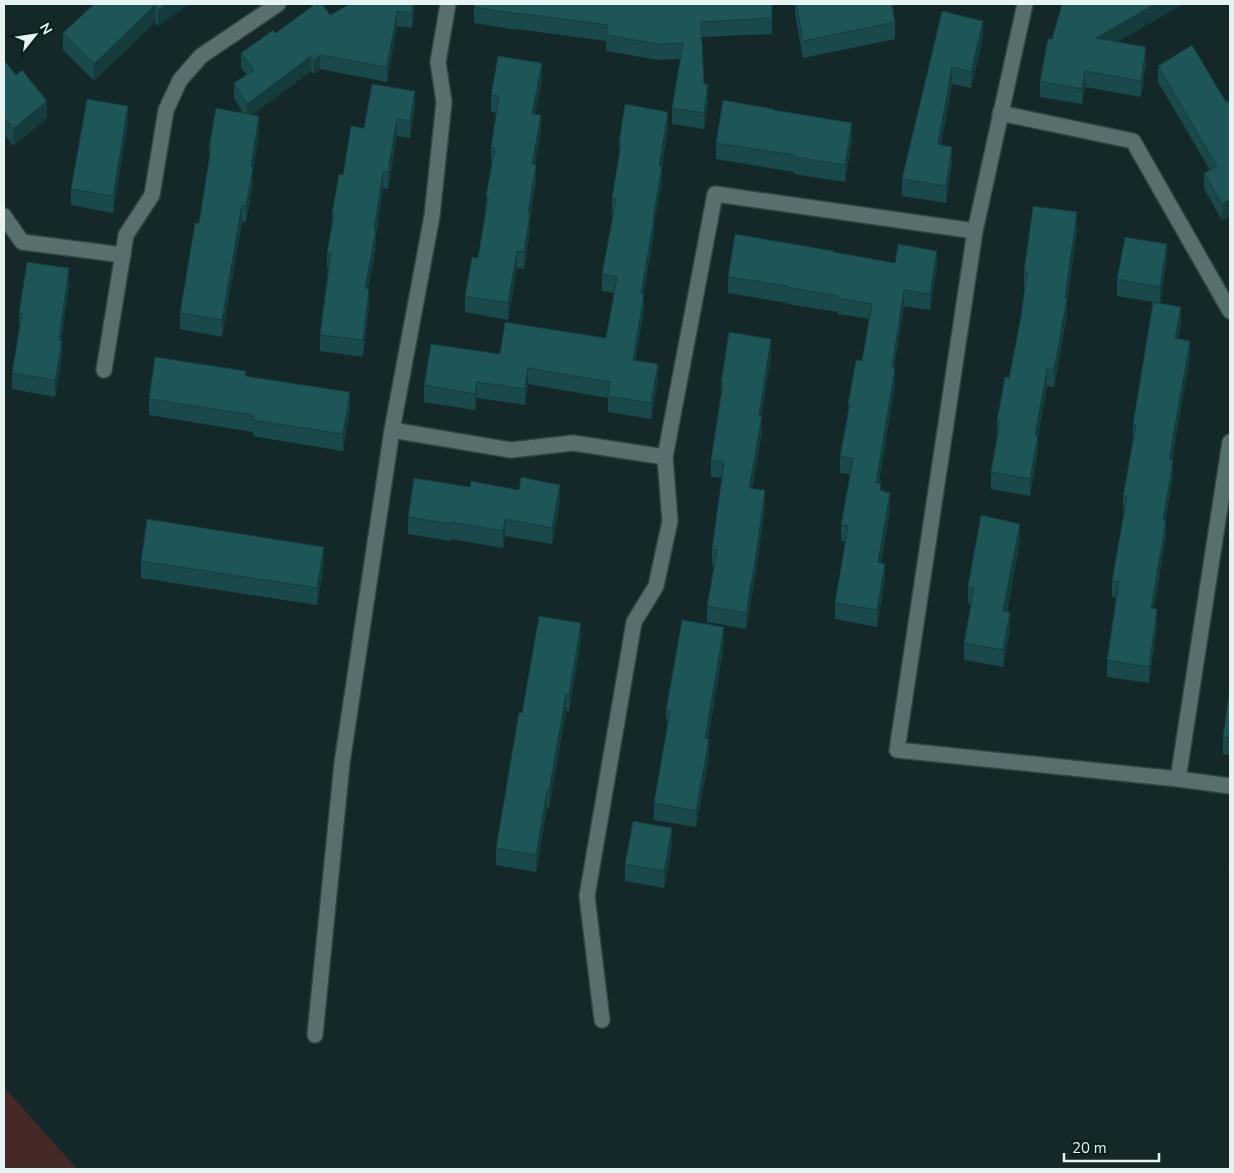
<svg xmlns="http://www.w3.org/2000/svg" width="1234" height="1173" viewBox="0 0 1234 1173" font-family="'Nunito Sans',sans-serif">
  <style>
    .green { fill: #452927 }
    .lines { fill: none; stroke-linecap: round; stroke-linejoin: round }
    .street-casing { stroke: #334343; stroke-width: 18 }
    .street { stroke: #586e6f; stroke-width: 15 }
    .wall { fill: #1a494b }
    .shaded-wall { fill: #153c3d }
    .building { fill: #1e5557; stroke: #153c3d }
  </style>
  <rect width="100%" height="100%" fill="#142829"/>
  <path class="green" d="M4,1087L77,1169H4Z"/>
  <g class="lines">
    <defs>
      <g id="street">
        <path d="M1025,4L975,231L897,750L1178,779L1230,786"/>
        <path d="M1000,113L1133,141L1230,311"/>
        <path d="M4,216L22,242L123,255"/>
        <path d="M104,370L126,235L152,195L166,110L180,80L201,56L278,4"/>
        <path d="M392,430L511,450L573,443L665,457"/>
        <path d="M1178,779L1230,442"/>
        <path d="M602,1020L587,896L634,622L656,586L670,521L665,457L715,194L975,231"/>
        <path d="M315,1035L342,763L392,430L432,216L444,102L438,62L448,4"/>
      </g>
    </defs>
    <use href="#street" class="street-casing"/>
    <use href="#street" class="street"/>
  </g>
  <g class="wall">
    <path d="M94,4H189L158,26L155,22L94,81L63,50V33Z"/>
    <path d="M415,4L412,28L397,26L387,82L320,69L314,74L311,71L253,114L259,132L253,171V183L246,222H242L222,337L180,329V313L199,223L209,163V148L243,113L234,98V83L247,75L241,68V53L276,33L330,15Z"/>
    <path d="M795,4H892L895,22V39L803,58L795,14Z"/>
    <path d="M1062,4H1183L1117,42L1146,63L1141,97L1085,87L1082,104L1040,97V81Z"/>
    <path d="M474,7L772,18V34L702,37L704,84L708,100L704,129L672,124V108L680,59L658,60L606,51V41L517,29V30L474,23Z"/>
    <path d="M942,11L983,38L971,88L952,84L941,145L952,163L946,203L902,196V179Z"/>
    <path d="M4,60L16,75L47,118L13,146L4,134Z"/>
    <path d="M1158,66L1230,104V216L1222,220L1204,189V173L1210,170L1158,82Z"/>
    <path d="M542,80L535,114L541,132L535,164L536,181L530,217V230L524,269L517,268L508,320L465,312V296L478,258L486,211V196L492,164H491V147L497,113L491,112V95Z"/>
    <path d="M415,108L410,138L397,136L388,189L383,188L376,237V247L368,289L369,305L363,357L320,351V335L328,269H327V253L332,225V214L343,175L364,128Z"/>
    <path d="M774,110L852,140L845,182L794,174V172L716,159V143Z"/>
    <path d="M128,122L113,213L71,205V189Z"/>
    <path d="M668,128L662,166V182L654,225V235L643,294L644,310L635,360L658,380L651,419L608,412V398L528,384L525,405L477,398L475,410L424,402V385L500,354L606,338L614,293L602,291V274L613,215L612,214V198L619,158V143Z"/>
    <path d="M1077,229L1067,304V315L1054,387L1047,386L1038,437V452L1030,496L991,489V472L997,436V420L1009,378L1021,316L1025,288H1024V271Z"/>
    <path d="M834,252L895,263L937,267L930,310L904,306L894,367L895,384L879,483L881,491L890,509L881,563L885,580L877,627L835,619V603L846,542L841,541V525L850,474L840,473V456L848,410V404L862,361L869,319L838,314V312L787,304V303L728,293V277Z"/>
    <path d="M1167,261L1160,303L1117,296V279Z"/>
    <path d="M69,285L61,340L62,357L55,397L12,389V373L19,328V313Z"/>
    <path d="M1181,324L1178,339L1190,357L1172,460L1173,477L1165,520L1166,536L1154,608L1157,625L1149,683L1107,677V660L1116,598L1112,597V581L1124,512H1123V496L1133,440V424Z"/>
    <path d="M771,356L761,416L762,433L752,488L765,507L756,572L746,629L707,622V606L714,566H712V549L722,478L711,477V460L721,398V383Z"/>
    <path d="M246,376L350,409L343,451L253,436V432L149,415V399Z"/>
    <path d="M470,487L560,501L552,544L505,536L503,548L451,539V541L408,534V517Z"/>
    <path d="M1020,541L1007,612L1010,629L1003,667L964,660V643L971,604L968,603V586Z"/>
    <path d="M141,561L324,564L317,605L141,578Z"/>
    <path d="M581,640L569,711H566L549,808H547L536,872L496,865V848L522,713Z"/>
    <path d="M724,644L708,739L709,756L696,827L654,820V803L667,727L666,710Z"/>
    <path d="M1230,696V755L1223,754V737Z"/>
    <path d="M672,845L664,888L625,881V864Z"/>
    <path d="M1230,858V885H1229V868Z"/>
  </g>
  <g class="shaded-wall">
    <path d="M166,4H189L158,26V10Z"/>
    <path d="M413,4H415L412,28V13Z"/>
    <path d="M1155,4H1183L1096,54V38Z"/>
    <path d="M155,5V22L94,81V64Z"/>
    <path d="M397,11V26L387,82V67Z"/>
    <path d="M983,21V38L971,88V72Z"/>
    <path d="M1146,47V63L1141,97V81Z"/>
    <path d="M320,55V69L314,74V60Z"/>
    <path d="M311,56V71L247,119V104Z"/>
    <path d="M542,63V80L532,131V114Z"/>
    <path d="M952,67V84L938,161V144Z"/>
    <path d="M1085,71V87L1082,104V89Z"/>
    <path d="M708,84V100L704,129V113Z"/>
    <path d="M415,91V108L410,138V121Z"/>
    <path d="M47,101V118L13,146V129Z"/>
    <path d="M128,106V122L113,213V196Z"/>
    <path d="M668,112V128L661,174L662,166V182L654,225V235L641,310V294L659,166Z"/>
    <path d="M541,115V132L532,181V164Z"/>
    <path d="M259,116V132L253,171V183L246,222V206L251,166Z"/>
    <path d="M397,119V136L388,189V172Z"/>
    <path d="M852,123V140L845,182V165Z"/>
    <path d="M952,147V163L946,203V186Z"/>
    <path d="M536,165V181L530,217V230L524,269V252L528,213Z"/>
    <path d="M383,172V188L376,237V247L365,305V288Z"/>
    <path d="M1230,199V216L1222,220V204Z"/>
    <path d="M242,205V222L222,337V320Z"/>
    <path d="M1077,212V229L1067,304V315L1054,387V370Z"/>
    <path d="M1167,244V261L1160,303V287Z"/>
    <path d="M517,251V268L508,320V303Z"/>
    <path d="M937,251V267L930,310V294Z"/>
    <path d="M69,268V285L59,357V340Z"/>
    <path d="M369,289V305L363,357V340Z"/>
    <path d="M904,290V306L892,383V367Z"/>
    <path d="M644,294V310L633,376V360Z"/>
    <path d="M1181,307V324L1175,354V338Z"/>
    <path d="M771,339V356L759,432V415Z"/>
    <path d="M62,341V357L55,397V380Z"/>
    <path d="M1190,341V357L1169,476V460Z"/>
    <path d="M658,364V380L651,419V403Z"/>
    <path d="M895,367V384L876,499V483Z"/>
    <path d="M528,368V384L525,405V389Z"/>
    <path d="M1047,369V386L1038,437V452L1030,496V479L1035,435Z"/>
    <path d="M477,382V398L475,410V394Z"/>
    <path d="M350,392V409L343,451V434Z"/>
    <path d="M762,416V433L749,505V488Z"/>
    <path d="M1173,460V477L1163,536V520Z"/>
    <path d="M560,485V501L552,544V528Z"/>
    <path d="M765,490V507L756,572L746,629V613Z"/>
    <path d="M890,493V509L878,578V562Z"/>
    <path d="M505,519V536L503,548V531Z"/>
    <path d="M1166,520V536L1151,624V608Z"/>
    <path d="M1020,524V541L1003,628V611Z"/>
    <path d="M324,547V564L317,605V588Z"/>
    <path d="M885,564V580L877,627V610Z"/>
    <path d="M1157,609V625L1149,683V667Z"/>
    <path d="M1010,612V629L1003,667V650Z"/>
    <path d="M581,623V640L569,711V695Z"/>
    <path d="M724,627V644L705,755V738Z"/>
    <path d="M566,694V711L549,808V791Z"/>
    <path d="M709,739V756L696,827V811Z"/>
    <path d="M547,791V808L536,872V855Z"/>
    <path d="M672,828V845L664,888V871Z"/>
  </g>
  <g class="building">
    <path d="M94,4H166L158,10L155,5L94,64L63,33Z"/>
    <path d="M315,4H322L330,15L350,4H413L412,13L397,11L387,67L320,55L314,60L311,56L247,104L234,83L254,70L241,53L273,30L276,33Z"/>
    <path d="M474,4H772V18L701,22L704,84H708L704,113L672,108L683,43L658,44L606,35L608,25L517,13V14L474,7Z"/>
    <path d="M796,4H892L895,22L803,41Z"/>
    <path d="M1062,4H1155L1096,38L1146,47L1141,81L1085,71L1082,89L1040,81L1048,39H1052Z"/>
    <path d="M942,11L983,21L971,72L952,67L938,144L952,147L946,186L902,179Z"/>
    <path d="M1192,45L1226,102L1228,101L1230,104V200L1222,204L1204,173L1217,166L1158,66Z"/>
    <path d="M498,56L542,63L532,114L541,115L532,164L536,165L528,213H530L524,252L517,251L508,303L465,296L472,257L478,258L488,197L486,196L495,148L491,147L499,96L491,95Z"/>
    <path d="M4,60L16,75L22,70L47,101L13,129L4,118Z"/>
    <path d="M372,84L415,91L410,121L397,119L388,172H383L374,230H376L365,288L369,289L363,340L320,335L331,253H327L334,214H332L339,174L343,175L351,126L364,128Z"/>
    <path d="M87,99L128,106L113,196L71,189Z"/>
    <path d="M723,100L774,109V110L852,123L845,165L794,157V155L716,143Z"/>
    <path d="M625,104L668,112L659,166H662L653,219H654L641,294H644L633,360L658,364L651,403L608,396L610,382L528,368L525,389L477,382L475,394L424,385L431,344L500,354L505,322L606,338L617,277L602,274L616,199L612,198L621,144L619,143Z"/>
    <path d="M216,108L259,116L251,166L253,167L246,206L242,205L222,320L180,313L195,223H199L211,148H209Z"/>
    <path d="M1033,206L1077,212L1065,298H1067L1054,370L1047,369L1035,435L1038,436L1030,479L991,472L1000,421L997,420L1005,377L1009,378L1021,316L1027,272L1024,271Z"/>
    <path d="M735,234L834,251L833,252L895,263L898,244L937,251L930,294L904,290L892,367H895L876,483H881L880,490L890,493L878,562L885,564L877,610L835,603L848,526L841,525L853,459L840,456L850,404H848L856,360L862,361L872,304L838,298V296L787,287V286L728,277Z"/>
    <path d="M1125,237L1167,244L1160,287L1117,279Z"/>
    <path d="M27,262L69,268L59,340L62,341L55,380L12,373L22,314L19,313Z"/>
    <path d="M1153,302L1181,307L1175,338L1190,341L1169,460H1173L1163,520H1166L1151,608L1157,609L1149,667L1107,660L1119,582L1112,581L1127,496H1123L1136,425L1133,424Z"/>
    <path d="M729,332L771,339L759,415L762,416L749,488L765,490L756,555L746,613L707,606L717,550L712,549L724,462L711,460L723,383H721Z"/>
    <path d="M155,357L246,371L245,376L350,392L343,434L253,420V415L149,399Z"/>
    <path d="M521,477L560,485L552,528L505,519L503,531L451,522V524L408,517L414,478L470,487L471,481L519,490Z"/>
    <path d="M981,515L1020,524L1003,611L1010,612L1003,650L964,643L974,588L968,586Z"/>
    <path d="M147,519L324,547L317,588L141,561Z"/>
    <path d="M539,616L581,623L569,695L566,694L549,791H547L536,855L496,848L519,712L522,713Z"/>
    <path d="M682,620L724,627L705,738L709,739L696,811L654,803L670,711L666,710Z"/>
    <path d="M1229,695L1230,696V738L1223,737Z"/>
    <path d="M633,821L672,828L664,871L625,864Z"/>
    <path d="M1230,858V869L1229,868Z"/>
  </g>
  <rect width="1234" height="1173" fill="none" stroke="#e6f3f3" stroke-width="10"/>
  <g transform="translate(35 35) rotate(60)" stroke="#0a1e1f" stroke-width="4" paint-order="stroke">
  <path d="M0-4L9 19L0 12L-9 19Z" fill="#e6f3f3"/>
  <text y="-8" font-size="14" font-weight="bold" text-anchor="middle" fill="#e6f3f3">N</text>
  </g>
  <path d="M1064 1153v8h95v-8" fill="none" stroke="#e6f3f3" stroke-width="2.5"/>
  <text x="1072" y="1153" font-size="15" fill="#e6f3f3" stroke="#0a1e1f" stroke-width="4" paint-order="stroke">20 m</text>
</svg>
